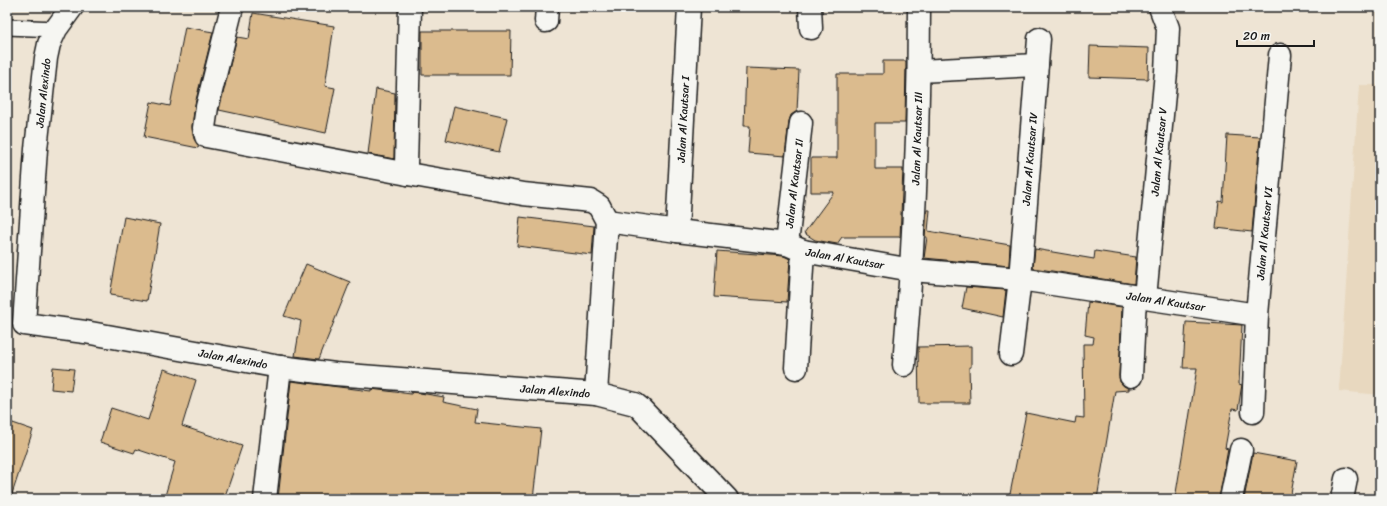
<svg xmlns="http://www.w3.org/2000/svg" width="1387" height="506" viewBox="0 0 1387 506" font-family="Sriracha,sans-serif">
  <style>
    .built { fill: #e8d8bf }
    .building { fill: #dbbb8e; stroke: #1c1c1c }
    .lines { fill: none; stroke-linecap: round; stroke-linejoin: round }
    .service-casing { stroke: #1c1c1c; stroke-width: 18 }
    .minor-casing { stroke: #1c1c1c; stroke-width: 25 }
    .service { stroke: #f6f6f2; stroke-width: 15 }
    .minor { stroke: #f6f6f2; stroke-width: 22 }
    .labels { text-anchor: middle; stroke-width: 3; stroke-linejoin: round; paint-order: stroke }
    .street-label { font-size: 11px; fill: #1c1c1c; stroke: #f6f6f2 }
  </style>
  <rect width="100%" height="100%" fill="#eee4d4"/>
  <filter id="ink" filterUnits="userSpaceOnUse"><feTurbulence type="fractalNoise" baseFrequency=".025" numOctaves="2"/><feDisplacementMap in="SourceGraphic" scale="8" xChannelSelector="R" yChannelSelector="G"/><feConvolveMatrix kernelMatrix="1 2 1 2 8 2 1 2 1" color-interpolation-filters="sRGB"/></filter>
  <g filter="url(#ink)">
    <path class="built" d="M1359,85H1380V395L1339,391Z"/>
    <g class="building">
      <path d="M253,13L334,26L325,86L335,88L326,133L219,110L237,37L249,39Z"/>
      <path d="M185,27L213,32L195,104L192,126L194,139L199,146L198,148L144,137L151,102L170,106Z"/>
      <path d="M422,31H511L510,75H422Z"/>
      <path d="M1090,46L1149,48L1148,79L1089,77Z"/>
      <path d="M883,61H906L905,123H875V169H903L900,237H842L837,244L815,240L804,233L834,192H811V158H837V74H883Z"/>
      <path d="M746,68L799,70L797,111L791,115L789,121L785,156L748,153L750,126H744Z"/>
      <path d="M376,89L395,93L394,159L368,154Z"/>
      <path d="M454,106L507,118L499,152L446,140Z"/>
      <path d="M1227,135L1260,137L1252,232L1216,228L1219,201L1223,202Z"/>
      <path d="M927,210H930L928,231L1010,245L1009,266L924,258L927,237H925Z"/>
      <path d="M124,217L160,224L147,301L110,295Z"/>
      <path d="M520,217L594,226L592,255L517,246Z"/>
      <path d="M1035,249L1094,259L1095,251L1136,257L1134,284L1033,268Z"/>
      <path d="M717,251L770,255L784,256L790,259L787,302L714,297Z"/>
      <path d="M306,264L350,282L319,359L295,356L301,321L284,316Z"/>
      <path d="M966,287L1006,290L1003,317L962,308Z"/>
      <path d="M1088,302L1122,307L1119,376L1120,382L1124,386L1129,388V390L1115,391L1097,499H1009L1026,413L1075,423L1076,417L1084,418L1083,344H1093L1094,337L1085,335Z"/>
      <path d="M1186,322L1242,325L1239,384L1242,385L1241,390L1238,410L1232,409L1225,448L1228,449L1219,499H1175L1186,432H1187L1197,368H1183Z"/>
      <path d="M971,346V367H969L970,403H919L918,347Z"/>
      <path d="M53,367L74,369L71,391L51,389Z"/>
      <path d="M164,369L196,380L182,426L242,446L224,499H164L175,462L136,449L134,453L100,442L111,408L148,420Z"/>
      <path d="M291,381L371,391V389L411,394L412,392L420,393L444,397L443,402L477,409L475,422L541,429L533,499H454L431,496V499H278Z"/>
      <path d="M7,421L33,430L11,497H7Z"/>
      <path d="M1253,453L1297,461L1290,499H1244Z"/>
    </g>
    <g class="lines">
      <defs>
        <path id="service" d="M7,27L56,29"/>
        <g id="minor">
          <path id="s1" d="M72,7L56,29L49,44L46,58L36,149L24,324L85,332L280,367L335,374L596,394L635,404L640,408L727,499"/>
          <path d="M232,7L207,107L204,128L206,136L408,174"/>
          <path d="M410,7L406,165L408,174L523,194L591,201L599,206L607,221"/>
          <path d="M810,7L811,28"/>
          <path d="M546,21L547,7"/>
          <path d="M919,71L1037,65"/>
          <path id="s2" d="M677,231L689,7"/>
          <path id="s3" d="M787,244L801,123"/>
          <path id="s4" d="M1145,298L1166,72L1168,28L1160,7"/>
          <path id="s5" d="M1011,354L1020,279L1039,39"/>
          <path id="s6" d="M904,365C914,246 919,127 919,7"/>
          <path d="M796,368L803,251"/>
          <path d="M1131,376L1135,297"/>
          <path id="s7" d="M596,394L607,221L677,231L787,244L803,251L912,270L1020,279L1257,315"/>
          <path id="s8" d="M1253,412L1257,315L1280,55"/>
          <path d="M265,499L280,367"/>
          <path d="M1231,499L1241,450"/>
          <path d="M1342,499L1346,479"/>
        </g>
      </defs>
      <use href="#service" class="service-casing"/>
      <use href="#minor" class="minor-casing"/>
      <use href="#service" class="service"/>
      <use href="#minor" class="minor"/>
    </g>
  </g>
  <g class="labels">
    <g class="street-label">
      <text transform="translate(43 93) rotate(-84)" y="4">Jalan Alexindo</text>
      <text dy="4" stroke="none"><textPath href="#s2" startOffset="112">Jalan Al Kautsar I</textPath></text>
      <text dy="4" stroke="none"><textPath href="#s6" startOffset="227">Jalan Al Kautsar III</textPath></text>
      <text dy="4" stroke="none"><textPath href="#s4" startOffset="147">Jalan Al Kautsar V</textPath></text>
      <text dy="4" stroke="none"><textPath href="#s5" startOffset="196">Jalan Al Kautsar IV</textPath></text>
      <text dy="4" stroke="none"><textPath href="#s3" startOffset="61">Jalan Al Kautsar II</textPath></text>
      <text dy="4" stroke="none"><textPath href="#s8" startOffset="179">Jalan Al Kautsar VI</textPath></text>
      <text dy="4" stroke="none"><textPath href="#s7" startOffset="415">Jalan Al Kautsar</textPath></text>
      <text dy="4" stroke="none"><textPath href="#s7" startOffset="739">Jalan Al Kautsar</textPath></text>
      <text dy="4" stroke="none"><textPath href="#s1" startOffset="537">Jalan Alexindo</textPath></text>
      <text dy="4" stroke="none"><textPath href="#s1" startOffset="861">Jalan Alexindo</textPath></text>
    </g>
  </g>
  <rect width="1387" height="506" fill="none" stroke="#f6f6f2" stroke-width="24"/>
  <rect x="12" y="12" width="1363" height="482" fill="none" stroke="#1c1c1c" stroke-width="1.5" filter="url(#ink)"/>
  <path d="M1237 40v6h77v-6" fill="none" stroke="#1c1c1c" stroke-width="2"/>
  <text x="1243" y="40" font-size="12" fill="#1c1c1c" stroke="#f6f6f2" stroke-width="3" paint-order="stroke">20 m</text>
</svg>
